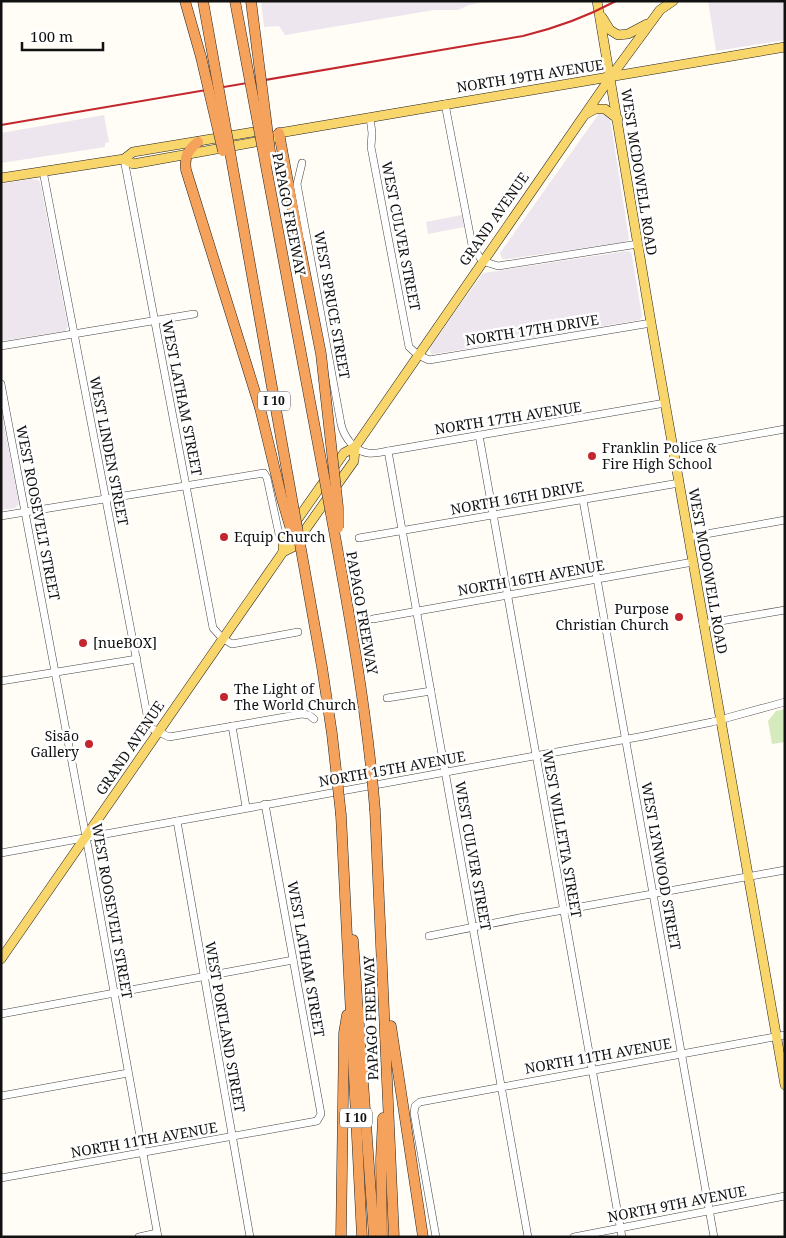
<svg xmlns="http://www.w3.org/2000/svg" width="786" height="1238" viewBox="0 0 786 1238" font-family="'Noto Serif',serif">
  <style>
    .industrial { fill: #eee6ef }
    .green { fill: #d5ebbd }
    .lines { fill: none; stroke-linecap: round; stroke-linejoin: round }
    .minor-casing { stroke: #444; stroke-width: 8 }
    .major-casing { stroke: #222; stroke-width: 10 }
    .highway-casing { stroke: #222; stroke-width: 11 }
    .minor { stroke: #fff; stroke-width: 7 }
    .major { stroke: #f9d66b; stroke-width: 9 }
    .highway { stroke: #f5a25d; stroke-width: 10 }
    .rail { stroke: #c4262e; stroke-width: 2 }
    .highway-bridge-casing { stroke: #222; stroke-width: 11; stroke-linecap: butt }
    .highway-bridge { stroke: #f5a25d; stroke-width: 10 }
    .poi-dot { fill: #c4262e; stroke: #fff; stroke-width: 2 }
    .labels { text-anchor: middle; stroke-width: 5; stroke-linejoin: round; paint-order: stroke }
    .shield { fill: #fff; stroke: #585858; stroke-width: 1 }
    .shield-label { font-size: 12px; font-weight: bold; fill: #111 }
    .street-label { font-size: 14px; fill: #111; stroke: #fff }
    .poi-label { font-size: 14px; fill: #111; stroke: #fff; text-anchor: start }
  </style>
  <rect width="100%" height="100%" fill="#fffdf5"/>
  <g class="industrial">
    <path d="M261,1H489L469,5L458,10H434L285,35L279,26L264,27Z"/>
    <path d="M708,1H785V40L716,51Z"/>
    <path d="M600,112H603L610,118L629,239L625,242L508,259H502L500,253Z"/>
    <path d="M104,115L109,142L105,143V147L1,163V133Z"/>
    <path d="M31,179L38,180L40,182L68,327L65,331L1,341V184Z"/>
    <path d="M462,215L464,227L428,234L426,222Z"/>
    <path d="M627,251L631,252L632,256L642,316L640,320L435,354L432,355L430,351L431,346L483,273Z"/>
    <path d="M1,410L19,503L15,508L1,510Z"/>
  </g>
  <path class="green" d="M785,709V742L772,744L768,721L776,711Z"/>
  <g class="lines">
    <defs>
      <g id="minor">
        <path d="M445,104L472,245L482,261L498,266L638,244"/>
        <path d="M370,117L372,133L371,147L409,347L418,355L429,360L651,323"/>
        <path d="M124,159L213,628L222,638L232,644L298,632"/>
        <path d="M302,163L297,184L341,424C344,437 354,451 368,453C374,454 382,452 388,451L665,403"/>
        <path d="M43,171L149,725L151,728L169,737L302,714L309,715L314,719"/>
        <path d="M1,346L194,314"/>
        <path d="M1,384L89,853L158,1237"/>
        <path d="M479,435L622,1237"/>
        <path d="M673,449L785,429"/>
        <path d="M388,451L528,1237"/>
        <path d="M583,500L714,1237"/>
        <path d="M1,516L264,473L267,478L279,534L287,543"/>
        <path d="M689,537L785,520"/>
        <path d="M359,538L679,483"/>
        <path d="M373,619L693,562"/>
        <path d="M703,624L785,610"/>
        <path d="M1,681L137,659"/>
        <path d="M387,698L431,691"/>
        <path d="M232,726L246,807"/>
        <path d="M177,821L250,1237"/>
        <path d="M1,853L644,736L712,722L785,702"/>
        <path d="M429,936L519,918L785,870"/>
        <path d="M1,1014L293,960"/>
        <path d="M1,1096L128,1073"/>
        <path d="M1,1178L317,1121L321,1114L265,804"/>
        <path d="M139,1237L157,1233"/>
        <path d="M436,1237L414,1113L415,1106L420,1102L785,1035"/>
        <path d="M574,1237L785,1196"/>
      </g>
      <g id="major">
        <path d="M597,1L651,323L785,1085"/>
        <path d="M602,17L610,30L618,35L628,34L647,24"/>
        <path d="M586,114L595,109H605L618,119"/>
        <path d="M124,159L133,164L272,139L279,133L785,47"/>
        <path d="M1,178L124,159L133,152L265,130"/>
        <path d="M283,552V540L344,453L355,447L610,78L660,10L673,1"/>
        <path d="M1,959L283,552L293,547L354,461L355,447"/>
      </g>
      <g id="highway">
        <path d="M185,1L201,57"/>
        <path d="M279,133L299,242"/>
        <path d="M198,142C188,150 184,156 186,170L260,408"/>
        <path d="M375,810L394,1237"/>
        <path d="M341,815L362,1237"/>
        <path d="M353,940L374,1237"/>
        <path d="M391,1026L423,1237"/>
        <path d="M341,1237L344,1033L347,1015"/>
        <path d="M382,1237L381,1159L383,1118"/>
      </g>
    </defs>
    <use href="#minor" class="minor-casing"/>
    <use href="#major" class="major-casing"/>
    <use href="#highway" class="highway-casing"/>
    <use href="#minor" class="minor"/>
    <use href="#major" class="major"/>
    <use href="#highway" class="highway"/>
    <path class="rail" d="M1,125L523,36C556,28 586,17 616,1"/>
    <defs>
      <g id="highway-bridge">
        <path d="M203,1L322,667L332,734L341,815"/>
        <path d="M235,1C264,159 295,317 324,476C344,586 366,697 375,810"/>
        <path d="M251,1L271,159"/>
        <path d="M201,57L223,151"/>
        <path d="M299,242L321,354L338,507V528"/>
        <path d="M260,408L282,499L292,533"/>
      </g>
    </defs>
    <use href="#highway-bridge" class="highway-bridge-casing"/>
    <use href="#highway-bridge" class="highway-bridge"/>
  </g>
  <g class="poi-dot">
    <circle cx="592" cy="456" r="5"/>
    <circle cx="224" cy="537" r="5"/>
    <circle cx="679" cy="617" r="5"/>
    <circle cx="83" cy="643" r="5"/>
    <circle cx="224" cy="697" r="5"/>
    <circle cx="89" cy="744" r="5"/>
  </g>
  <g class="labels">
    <g class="shield">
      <rect x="258" y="391.5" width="32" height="19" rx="4"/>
      <rect x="340" y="1108.5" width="32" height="19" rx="4"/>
    </g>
    <g class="shield-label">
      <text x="274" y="405">I 10</text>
      <text x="356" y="1122">I 10</text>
    </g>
    <g class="street-label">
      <text transform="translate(530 76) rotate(-9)" y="5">NORTH 19TH AVENUE</text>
      <text transform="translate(639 172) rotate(81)" y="5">WEST MCDOWELL ROAD</text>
      <text transform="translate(289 214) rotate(79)" y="5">PAPAGO FREEWAY</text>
      <text transform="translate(494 219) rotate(-55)" y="5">GRAND AVENUE</text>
      <text transform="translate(401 236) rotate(79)" y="5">WEST CULVER STREET</text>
      <text transform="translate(332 305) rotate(80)" y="5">WEST SPRUCE STREET</text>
      <text transform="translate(532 330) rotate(-9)" y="5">NORTH 17TH DRIVE</text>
      <text transform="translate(182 398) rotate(79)" y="5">WEST LATHAM STREET</text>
      <text transform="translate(508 418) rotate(-9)" y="5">NORTH 17TH AVENUE</text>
      <text transform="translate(109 451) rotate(79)" y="5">WEST LINDEN STREET</text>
      <text transform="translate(517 498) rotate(-10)" y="5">NORTH 16TH DRIVE</text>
      <text transform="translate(38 513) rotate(79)" y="5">WEST ROOSEVELT STREET</text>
      <text transform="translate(708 571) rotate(80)" y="5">WEST MCDOWELL ROAD</text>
      <text transform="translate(531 578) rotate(-10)" y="5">NORTH 16TH AVENUE</text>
      <text transform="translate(362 613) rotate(80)" y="5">PAPAGO FREEWAY</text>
      <text transform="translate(130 748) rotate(-56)" y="5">GRAND AVENUE</text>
      <text transform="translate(392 769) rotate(-10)" y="5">NORTH 15TH AVENUE</text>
      <text transform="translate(562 834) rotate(80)" y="5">WEST WILLETTA STREET</text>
      <text transform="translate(473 856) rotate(80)" y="5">WEST CULVER STREET</text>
      <text transform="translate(661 866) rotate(80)" y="5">WEST LYNWOOD STREET</text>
      <text transform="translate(112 911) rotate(80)" y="5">WEST ROOSEVELT STREET</text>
      <text transform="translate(306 959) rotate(80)" y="5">WEST LATHAM STREET</text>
      <text transform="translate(371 1018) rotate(-92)" y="5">PAPAGO FREEWAY</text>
      <text transform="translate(225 1027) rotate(80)" y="5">WEST PORTLAND STREET</text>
      <text transform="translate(598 1056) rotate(-10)" y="5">NORTH 11TH AVENUE</text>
      <text transform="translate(144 1140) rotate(-10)" y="5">NORTH 11TH AVENUE</text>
      <text transform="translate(677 1204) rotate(-11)" y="5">NORTH 9TH AVENUE</text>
    </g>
    <g class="poi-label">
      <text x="602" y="453">Franklin Police &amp;<tspan x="602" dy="16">Fire High School</tspan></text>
      <text x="234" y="542">Equip Church</text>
      <text x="669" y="614" text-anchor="end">Purpose<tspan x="669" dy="16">Christian Church</tspan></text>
      <text x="93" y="648">[nueBOX]</text>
      <text x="234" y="694">The Light of<tspan x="234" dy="16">The World Church</tspan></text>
      <text x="79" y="741" text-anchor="end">Sisāo<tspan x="79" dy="16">Gallery</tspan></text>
    </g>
  </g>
  <rect width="786" height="1238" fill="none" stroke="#111111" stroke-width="5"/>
  <path d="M22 42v8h81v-8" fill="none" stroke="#111111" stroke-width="2.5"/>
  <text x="30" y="42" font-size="15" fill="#111111" stroke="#ffffff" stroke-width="4" paint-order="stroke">100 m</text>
</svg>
